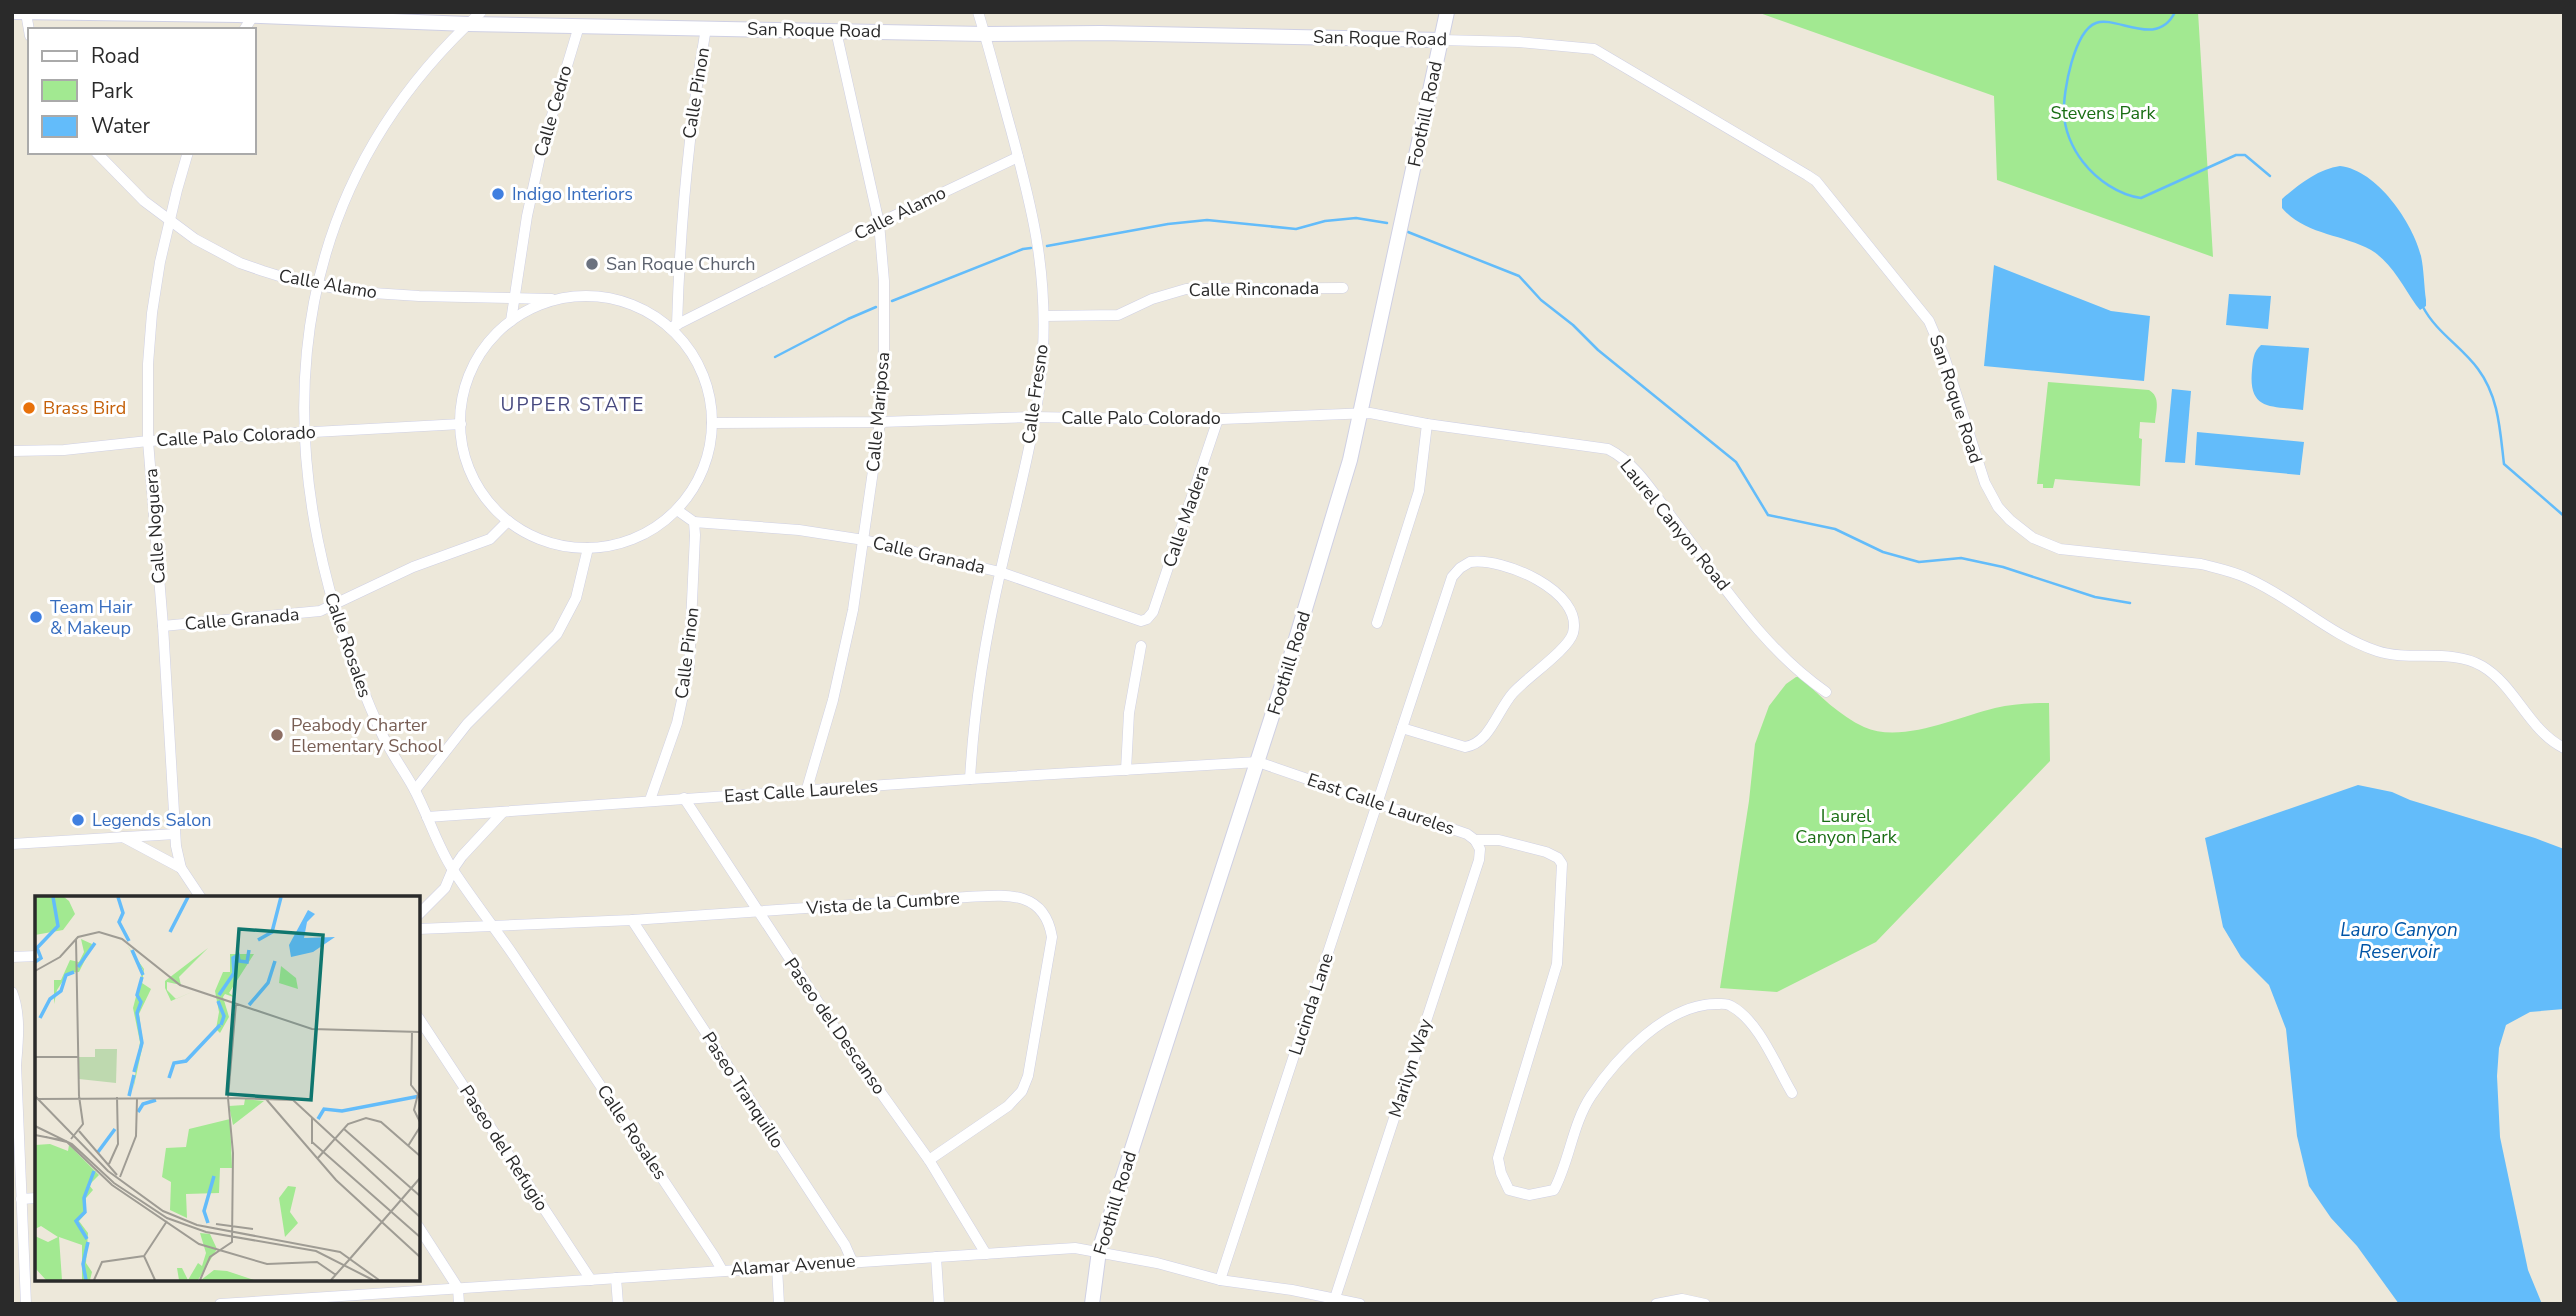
<svg xmlns="http://www.w3.org/2000/svg" width="2576" height="1316" viewBox="0 0 2576 1316" font-family="'Nunito Sans',sans-serif">
  <style>
    .green { fill: #a2e991 }
    .water { fill: #63bcfa }
    .lines { fill: none; stroke-linecap: round; stroke-linejoin: round }
    .stream { stroke: #63bcfa; stroke-width: 2.5 }
    .street-casing { stroke: #cfd0e4; stroke-width: 11 }
    .secondary-casing { stroke: #cfd0e4; stroke-width: 16 }
    .street { stroke: #fff; stroke-width: 10 }
    .secondary { stroke: #fff; stroke-width: 14 }
    .shop-dot { fill: #3f7fe0; stroke: #fff; stroke-width: 2.5 }
    .worship-dot { fill: #6b7280; stroke: #fff; stroke-width: 2.5 }
    .food-dot { fill: #e8710a; stroke: #fff; stroke-width: 2.5 }
    .education-dot { fill: #8d6e63; stroke: #fff; stroke-width: 2.5 }
    .labels { text-anchor: middle; stroke-width: 6; stroke-linejoin: round; paint-order: stroke }
    .street-label { font-size: 18px; fill: #2a2a2a; stroke: #fff }
    .park-label { font-size: 18px; fill: #196d13; stroke: #fff }
    .shop-label { font-size: 18px; fill: #366cbe; stroke: #fff; text-anchor: start }
    .worship-label { font-size: 18px; fill: #5b616d; stroke: #fff; text-anchor: start }
    .food-label { font-size: 18px; fill: #c56008; stroke: #fff; text-anchor: start }
    .education-label { font-size: 18px; fill: #785e54; stroke: #fff; text-anchor: start }
    .neighbourhood-label { font-size: 19px; letter-spacing: 2px; fill: #46487e; stroke: #fff }
    .water-label { font-size: 19px; font-style: italic; fill: #0155a6; stroke: #fff }
    .inset-river { fill: none; stroke: #63bcfa; stroke-width: 3.5 }
    .inset-road { fill: none; stroke: #9f9c94; stroke-width: 2 }
    .view { fill: #0f766e; fill-opacity: 0.15; stroke: #0f766e; stroke-width: 3.5 }
    .inset-edge { fill: none; stroke: #2a2a2a; stroke-width: 3.5 }
  </style>
  <rect width="100%" height="100%" fill="#ede8da"/>
  <g class="green">
    <path d="M1757,12H2198L2213,257L1997,180L1994,96Z"/>
    <path d="M2048,382L2149,390C2161,397 2156,411 2155,423L2140,422L2139,438L2142,439L2140,486L2055,479L2053,488H2043V484H2037Z"/>
    <path d="M1796,677H1800C1819,695 1840,716 1864,727C1901,744 1958,717 1995,708C2013,704 2030,703 2049,703L2050,761L1876,942L1777,992L1720,988L1749,801L1755,744L1769,706L1786,684Z"/>
  </g>
  <g class="water">
    <path d="M2340,166C2377,170 2413,223 2421,256C2424,270 2424,286 2426,300V306L2420,310L2416,305C2403,286 2391,262 2371,250C2342,234 2305,235 2282,208V199C2298,185 2318,169 2340,166Z"/>
    <path d="M1994,265L2111,311L2150,316L2144,381L1984,366Z"/>
    <path d="M2229,294L2271,296L2268,329L2226,325Z"/>
    <path d="M2261,345L2309,348L2303,410C2271,406 2248,411 2252,370C2253,360 2253,352 2261,345Z"/>
    <path d="M2172,389L2191,391L2185,463L2165,462Z"/>
    <path d="M2197,432L2304,442L2300,475L2195,465Z"/>
    <path d="M2358,785L2392,792L2410,800L2535,838L2564,849V1009L2530,1012L2506,1025L2499,1048L2497,1076L2500,1137L2528,1270L2542,1304H2399L2357,1246L2331,1218L2309,1186L2297,1136L2286,1029L2269,985L2241,957L2223,927L2205,838Z"/>
  </g>
  <g class="lines">
    <g class="stream">
      <path d="M2175,12C2157,49 2117,15 2096,23C2074,31 2063,92 2064,112C2064,129 2072,148 2083,162C2097,180 2119,195 2141,198L2236,155H2245L2270,176"/>
      <path d="M1408,232L1519,276L1541,300L1573,325L1598,350L1736,462L1768,515L1835,529L1883,552L1919,562L1961,558L2003,567L2095,597L2130,603"/>
      <path d="M1047,246L1168,224L1207,220L1296,229L1325,221L1356,218L1387,223"/>
      <path d="M892,301L1023,249L1031,248"/>
      <path d="M2423,307C2436,332 2462,347 2478,369C2499,397 2500,431 2504,464L2564,516"/>
      <path d="M775,357L848,319L876,307"/>
    </g>
    <defs>
      <g id="street">
        <path d="M481,12C264,210 267,480 381,732C390,752 403,769 413,787C428,814 436,844 453,870C472,899 494,927 514,956C581,1056 647,1156 714,1256L722,1270"/>
        <path d="M26,13L30,36"/>
        <path d="M244,30L255,13"/>
        <path d="M1441,40L1519,42L1594,49L1807,175L1816,181L1929,321L1944,356L1985,483L1998,507L2010,520L2033,538L2060,549L2201,564C2216,568 2232,571 2247,578C2293,598 2329,635 2377,651C2410,662 2451,648 2482,666C2516,686 2528,730 2564,748"/>
        <path d="M96,152L144,201L195,239L240,263L263,271L292,280L357,292L419,296L552,299"/>
        <path d="M188,152L177,190L160,262L152,313L148,364V441L163,626L176,846L181,868L201,898"/>
        <circle cx="586" cy="422" r="126"/>
        <path d="M1044,316L1118,315L1152,299L1186,289L1343,288"/>
        <path d="M511,321L527,216L541,152L579,26"/>
        <path d="M677,325C680,225 689,127 706,28"/>
        <path d="M670,328L879,223L1018,157"/>
        <path d="M712,423L880,422L1033,417L1197,420L1370,413L1427,424L1608,449C1636,463 1654,494 1673,519C1720,580 1762,648 1826,692"/>
        <path d="M12,451L64,450L148,441L461,424"/>
        <path d="M694,522L799,530L864,540L1000,572L1141,621L1147,619L1153,612L1218,419"/>
        <path d="M1470,562C1502,557 1584,591 1573,633C1568,650 1526,678 1513,693C1497,711 1490,743 1465,747L1402,728L1452,577L1460,568Z"/>
        <path d="M1377,623L1419,491L1427,424"/>
        <path d="M163,626L320,611L413,567L490,539L508,521"/>
        <path d="M1126,770L1129,713L1141,646"/>
        <path d="M970,779C974,708 985,639 1001,569C1017,499 1039,421 1043,350C1047,267 1032,208 1011,130C1000,91 990,51 978,12"/>
        <path d="M415,790L467,724L557,634L576,598L588,548"/>
        <path d="M806,792L833,700L853,610L880,422L884,369V281L879,223L836,31"/>
        <path d="M684,798L841,1037L929,1160L986,1254"/>
        <path d="M650,800L677,723L689,668L695,535L694,522L677,510"/>
        <path d="M427,817L970,779L1258,762L1467,834L1475,840H1499L1546,852L1558,858L1562,864L1557,964L1498,1158L1501,1173L1509,1190L1529,1195L1554,1190C1570,1160 1572,1125 1591,1096C1617,1057 1667,1004 1716,1004C1721,1004 1727,1003 1731,1006C1759,1021 1776,1066 1792,1093"/>
        <path d="M123,837L181,868"/>
        <path d="M12,844L175,834"/>
        <path d="M418,915L445,888L453,869L462,856L503,812"/>
        <path d="M632,920L845,1245L852,1261"/>
        <path d="M418,929L632,920L967,897C1005,895 1044,889 1052,937L1028,1076L1022,1091L1008,1106L929,1160"/>
        <path d="M12,957L37,956"/>
        <path d="M12,992C21,1014 18,1042 16,1065L26,1304"/>
        <path d="M418,1017L591,1280"/>
        <path d="M21,1199L37,1198"/>
        <path d="M418,1226L458,1288L459,1304"/>
        <path d="M936,1257L939,1304"/>
        <path d="M777,1267L779,1304"/>
        <path d="M616,1278L618,1304"/>
        <path d="M1220,1280L1402,728"/>
        <path d="M1335,1298L1479,860L1480,849L1475,840"/>
        <path d="M220,1304L1075,1248L1157,1263L1220,1280L1292,1290L1360,1304"/>
        <path d="M1656,1304L1682,1299L1705,1304"/>
      </g>
      <g id="secondary">
        <path d="M15,12L238,15L468,24L985,34L1101,33L1441,40"/>
        <path d="M1092,1304L1099,1251L1283,682L1350,460L1447,12"/>
      </g>
    </defs>
    <use href="#street" class="street-casing"/>
    <use href="#secondary" class="secondary-casing"/>
    <use href="#street" class="street"/>
    <use href="#secondary" class="secondary"/>
  </g>
  <g class="shop-dot">
    <circle cx="498" cy="194" r="7"/>
    <circle cx="36" cy="617" r="7"/>
    <circle cx="78" cy="820" r="7"/>
  </g>
  <circle class="worship-dot" cx="592" cy="264" r="7"/>
  <circle class="food-dot" cx="29" cy="408" r="7"/>
  <circle class="education-dot" cx="277" cy="735" r="7"/>
  <g class="labels">
    <g class="street-label">
      <text transform="translate(814 30) rotate(1)" y="6">San Roque Road</text>
      <text transform="translate(1380 38) rotate(1)" y="6">San Roque Road</text>
      <text transform="translate(696 93) rotate(-81)" y="6">Calle Pinon</text>
      <text transform="translate(553 111) rotate(-74)" y="6">Calle Cedro</text>
      <text transform="translate(1425 114) rotate(-78)" y="6">Foothill Road</text>
      <text transform="translate(900 213) rotate(-26)" y="6">Calle Alamo</text>
      <text transform="translate(328 284) rotate(10)" y="6">Calle Alamo</text>
      <text transform="translate(1254 289) rotate(-1)" y="6">Calle Rinconada</text>
      <text transform="translate(1035 394) rotate(-82)" y="6">Calle Fresno</text>
      <text transform="translate(1956 399) rotate(72)" y="6">San Roque Road</text>
      <text transform="translate(878 412) rotate(-85)" y="6">Calle Mariposa</text>
      <text x="1141" y="424">Calle Palo Colorado</text>
      <text transform="translate(236 436) rotate(-3)" y="6">Calle Palo Colorado</text>
      <text transform="translate(1186 516) rotate(-71)" y="6">Calle Madera</text>
      <text transform="translate(1675 525) rotate(51)" y="6">Laurel Canyon Road</text>
      <text transform="translate(155 526) rotate(-94)" y="6">Calle Noguera</text>
      <text transform="translate(929 555) rotate(13)" y="6">Calle Granada</text>
      <text transform="translate(242 619) rotate(-5)" y="6">Calle Granada</text>
      <text transform="translate(348 645) rotate(71)" y="6">Calle Rosales</text>
      <text transform="translate(687 653) rotate(-83)" y="6">Calle Pinon</text>
      <text transform="translate(1289 663) rotate(-73)" y="6">Foothill Road</text>
      <text transform="translate(801 791) rotate(-4)" y="6">East Calle Laureles</text>
      <text transform="translate(1381 804) rotate(19)" y="6">East Calle Laureles</text>
      <text transform="translate(883 903) rotate(-4)" y="6">Vista de la Cumbre</text>
      <text transform="translate(1311 1004) rotate(-72)" y="6">Lucinda Lane</text>
      <text transform="translate(835 1026) rotate(55)" y="6">Paseo del Descanso</text>
      <text transform="translate(1410 1068) rotate(-72)" y="6">Marilyn Way</text>
      <text transform="translate(743 1090) rotate(57)" y="6">Paseo Tranquillo</text>
      <text transform="translate(632 1132) rotate(56)" y="6">Calle Rosales</text>
      <text transform="translate(504 1148) rotate(57)" y="6">Paseo del Refugio</text>
      <text transform="translate(1115 1203) rotate(-73)" y="6">Foothill Road</text>
      <text transform="translate(793 1265) rotate(-4)" y="6">Alamar Avenue</text>
    </g>
    <g class="park-label">
      <text x="2103" y="119">Stevens Park</text>
      <text x="1846" y="822">Laurel<tspan x="1846" dy="21">Canyon Park</tspan></text>
    </g>
    <g class="shop-label">
      <text x="512" y="200">Indigo Interiors</text>
      <text x="50" y="613">Team Hair<tspan x="50" dy="21">&amp; Makeup</tspan></text>
      <text x="92" y="826">Legends Salon</text>
    </g>
    <g class="worship-label">
      <text x="606" y="270">San Roque Church</text>
    </g>
    <g class="food-label">
      <text x="43" y="414">Brass Bird</text>
    </g>
    <g class="education-label">
      <text x="291" y="731">Peabody Charter<tspan x="291" dy="21">Elementary School</tspan></text>
    </g>
    <g class="neighbourhood-label">
      <text x="573" y="411">UPPER STATE</text>
    </g>
    <g class="water-label">
      <text x="2399" y="936">Lauro Canyon<tspan x="2399" dy="22">Reservoir</tspan></text>
    </g>
  </g>
  <g transform="translate(35 896)">
    <rect width="385" height="385" fill="#ede8da"/>
    <path d="M0,1H29L34,5L40,18L28,34L0,39ZM46,43L57,48L55,54L44,76L33,77L22,94L19,108V84H26L35,64L44,66L49,56ZM92,49L109,73L107,87L116,93L104,118L108,148L98,194L105,146L98,112L108,74ZM173,52L144,81L146,89L132,86V94L141,103L159,95L136,105L130,92V85ZM195,58H219L194,97L201,102L190,98L188,101L194,121L185,137L181,133L184,116L180,95L188,76H195ZM246,70L261,82L263,93L244,87ZM210,203L229,205L198,229L194,210L209,209ZM195,223L197,272H185L184,297L151,298L152,322L135,314L136,286L127,281L131,252L151,251L154,233ZM15,248L33,255L34,249L64,279L54,289L58,294L51,302V317L44,325L53,337L51,367L57,376L55,384H47V349L24,341L27,384H11L0,372V340L13,346L23,341L6,330L0,333V249ZM253,290L261,291L255,316L263,327L250,341L244,302ZM165,337L175,338L182,353L163,384H144L142,372H147L153,384L163,367L167,370L171,357ZM179,374L192,375L219,384H166Z" fill="#a2e991"/>
    <path d="M60,153H82L81,187L44,183V161H60Z" fill="#bed9af"/>
    <path d="M273,14L280,18L272,26L269,42L300,41L278,56L256,61L254,49Z" fill="#63bcfa"/>
    <path class="inset-river" d="M83,1L88,17L84,26L94,45M135,36L153,1M223,44L237,36L246,1M97,54L108,79M0,66L6,62L2,52L23,30L18,1M43,71L60,47M184,99L199,77L198,62L203,59L204,65L212,66L214,54M183,105L189,120L186,129M214,109L233,87L240,65M5,122L15,103L26,95L31,79L39,76M99,176L107,147L102,117L106,106L102,99L107,81M134,182L139,167L151,165L185,129M94,200L99,179M103,216L108,208L121,204M283,223L289,213L307,215L385,200M63,256L80,233M173,327L169,315L179,280M52,343L41,325L50,316L49,302L59,275M51,384L48,368L53,346"/>
    <path class="inset-road" d="M41,43L44,200M0,75L25,61L43,41L64,36L87,43L145,89L277,133L385,136M377,136L376,189L383,198L379,214L385,226M0,161H44M0,200L73,275L128,315L162,329L305,356L344,384M193,202L201,107M193,202L258,204L385,321M2,203L194,202M231,203L301,284L385,361M277,222V248M0,230L37,248L79,287L132,322L171,336L281,355L338,384M309,233L385,300M44,235L82,279M0,239L31,245L77,289L164,348L232,368L282,366L301,379M11,241L32,246M36,243L48,228L44,200M277,246L385,341M373,250L385,231M282,263L313,228L331,222L346,226L385,260M74,268L83,248L82,201M85,281L101,240L102,203M366,304L385,282M181,328L218,333M313,365L366,304M59,384L67,366L109,360M120,384L109,360L132,325M165,384L175,361L197,346L198,257L193,202M296,384L313,365"/>
    <path class="view" d="M204,33L288,39L276,204L192,198Z"/>
    <rect width="385" height="385" class="inset-edge"/>
  </g>
  <rect width="2576" height="1316" fill="none" stroke="#2a2a2a" stroke-width="28"/>
  <rect x="28" y="28" width="228" height="126" fill="#ffffff" stroke="#aaaaaa" stroke-width="2"/>
  <rect x="42" y="51" width="35" height="10" fill="#ffffff" stroke="#aaaaaa" stroke-width="2"/>
  <text x="91" y="63" font-size="21" fill="#2a2a2a">Road</text>
  <rect x="42" y="80" width="35" height="21" fill="#a2e991" stroke="#aaaaaa" stroke-width="2"/>
  <text x="91" y="98" font-size="21" fill="#2a2a2a">Park</text>
  <rect x="42" y="116" width="35" height="21" fill="#63bcfa" stroke="#aaaaaa" stroke-width="2"/>
  <text x="91" y="133" font-size="21" fill="#2a2a2a">Water</text>
</svg>
